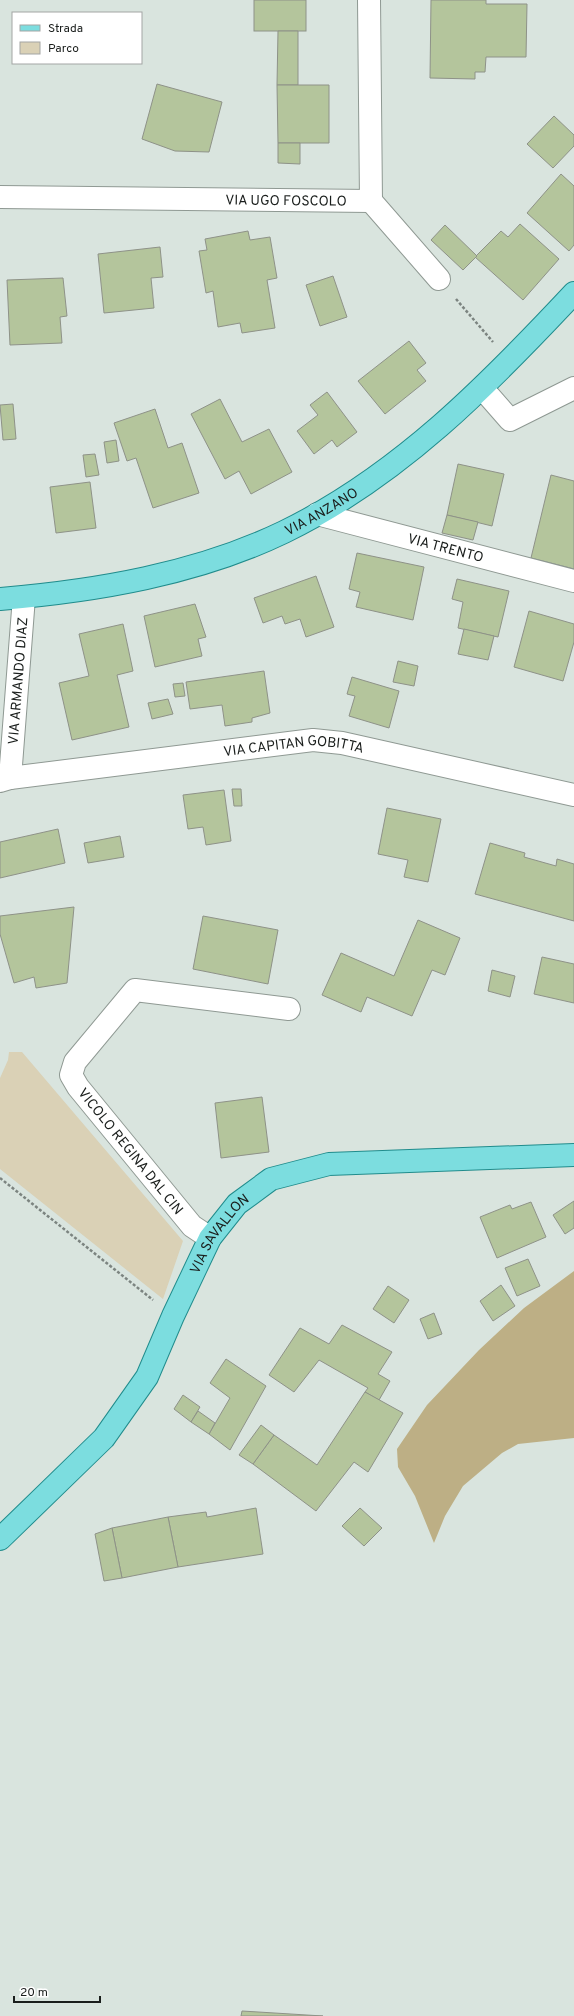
<svg xmlns="http://www.w3.org/2000/svg" width="574" height="2016" viewBox="0 0 574 2016" font-family="Overpass,sans-serif">
  <style>
    .green { fill: #dad1b6 }
    .forest { fill: #bdaf85 }
    .building { fill: #b4c59c; stroke: #8e9288 }
    .lines { fill: none; stroke-linecap: round; stroke-linejoin: round }
    .minor-casing { stroke: #8f9993; stroke-width: 24 }
    .major-casing { stroke: #218c8c; stroke-width: 24 }
    .path { stroke: #7c8480; stroke-width: 2.5; stroke-dasharray: 3 2; stroke-linecap: butt }
    .minor { stroke: #fff; stroke-width: 22 }
    .major { stroke: #7cdddf; stroke-width: 22 }
    .labels { text-anchor: middle; stroke-width: 3; stroke-linejoin: round; paint-order: stroke }
    .street-label { font-size: 14px; fill: #1a1e1c; stroke: #fff }
  </style>
  <rect width="100%" height="100%" fill="#d9e4de"/>
  <path class="green" d="M9,1052H22L183,1241L163,1299L0,1169V1078L8,1060Z"/>
  <path class="forest" d="M574,1271V1438L518,1444L502,1453L463,1486L445,1516L434,1543L415,1496L398,1467L397,1449L427,1405L479,1350L524,1308Z"/>
  <g class="building">
    <rect x="254" y="0" width="52" height="31"/>
    <path d="M431,0H486V4H527L526,57H486L485,72H475V79L430,78Z"/>
    <path d="M278,31H298V85H277Z"/>
    <path d="M157,84L222,102L209,152L175,151L142,139Z"/>
    <path d="M277,85H329V143H278Z"/>
    <path d="M554,116L574,135V146L553,168L527,144Z"/>
    <path d="M278,143H300V164L278,163Z"/>
    <path d="M561,174L574,186V245L569,251L527,213Z"/>
    <path d="M520,224L559,259L523,300L475,257L501,231L508,237Z"/>
    <path d="M445,225L477,256L463,270L431,240Z"/>
    <path d="M248,231L250,240L270,237L277,278L267,280L275,328L242,333L240,323L218,327L213,291L206,293L199,251L207,250L205,239Z"/>
    <path d="M160,247L163,277L151,278L154,308L104,313L98,254Z"/>
    <path d="M333,276L347,317L320,326L306,285Z"/>
    <path d="M63,278L67,316L60,317L62,343L10,345L7,280Z"/>
    <path d="M409,341L426,363L417,370L426,381L385,414L358,381Z"/>
    <path d="M327,392L357,432L337,447L332,440L314,454L297,431L318,415L310,405Z"/>
    <path d="M220,399L242,442L269,429L292,472L251,494L239,471L225,479L191,414Z"/>
    <path d="M13,404L16,439L3,440L0,405Z"/>
    <path d="M155,409L168,448L182,443L199,493L153,508L136,458L127,461L114,423Z"/>
    <path d="M116,440L119,461L107,463L104,442Z"/>
    <path d="M95,454L99,475L86,477L83,455Z"/>
    <path d="M458,464L504,474L492,526L447,515Z"/>
    <path d="M551,475L574,481V569L531,558Z"/>
    <path d="M90,482L96,528L56,533L50,487Z"/>
    <path d="M447,515L478,522L473,540L442,533Z"/>
    <path d="M357,553L424,567L413,620L356,607L360,592L349,589Z"/>
    <path d="M316,576L334,627L306,637L300,619L285,624L282,616L263,623L254,598Z"/>
    <path d="M457,579L509,591L498,637L458,628L463,602L452,599Z"/>
    <path d="M195,604L206,637L198,639L202,656L155,667L144,616Z"/>
    <path d="M529,611L574,624V642L563,681L514,667Z"/>
    <path d="M123,624L133,671L117,675L129,727L72,740L59,683L89,676L79,634Z"/>
    <path d="M464,629L494,636L488,660L458,654Z"/>
    <path d="M398,661L418,666L414,686L393,682Z"/>
    <path d="M264,671L270,713L252,718V722L225,726L222,705L190,709L186,682Z"/>
    <path d="M352,677L399,691L389,728L349,716L355,696L347,694Z"/>
    <path d="M183,683L185,696L175,697L173,684Z"/>
    <path d="M168,699L173,714L152,719L148,703Z"/>
    <path d="M232,789H241L242,806H234Z"/>
    <path d="M224,790L231,841L206,845L203,827L188,829L183,795Z"/>
    <path d="M387,808L441,819L428,882L404,877L408,860L378,854Z"/>
    <path d="M58,829L65,863L0,878V842Z"/>
    <path d="M120,836L124,857L88,863L84,843Z"/>
    <path d="M490,843L525,853L524,857L556,866L557,859L574,864V921L475,894Z"/>
    <path d="M74,907L67,983L36,988L34,977L14,983L0,934V916Z"/>
    <path d="M203,916L278,930L268,984L193,969Z"/>
    <path d="M418,920L460,938L445,975L432,970L412,1016L367,997L361,1012L322,995L341,953L394,976Z"/>
    <path d="M542,957L574,964V1003L534,994Z"/>
    <path d="M492,970L515,976L510,997L488,991Z"/>
    <path d="M262,1097L269,1152L221,1158L215,1103Z"/>
    <path d="M574,1201V1228L565,1234L553,1215Z"/>
    <path d="M531,1202L546,1237L497,1258L480,1217L510,1205L512,1209Z"/>
    <path d="M528,1259L540,1286L517,1296L505,1268Z"/>
    <path d="M501,1285L515,1306L493,1321L480,1301Z"/>
    <path d="M388,1286L409,1300L394,1323L373,1309Z"/>
    <path d="M434,1313L442,1334L428,1339L420,1319Z"/>
    <path d="M342,1325L392,1352L378,1374L390,1381L379,1400L365,1392L368,1388L319,1360L294,1392L269,1375L300,1328L329,1344Z"/>
    <path d="M226,1359L266,1386L230,1450L209,1434L230,1398L210,1383Z"/>
    <path d="M365,1392L403,1413L368,1472L354,1462L316,1511L253,1464L274,1435L317,1465Z"/>
    <path d="M183,1395L200,1407L191,1422L174,1409Z"/>
    <path d="M198,1411L215,1423L209,1434L191,1422Z"/>
    <path d="M261,1425L274,1435L253,1464L239,1455Z"/>
    <path d="M256,1508L263,1554L178,1567L168,1517L206,1512L207,1517Z"/>
    <path d="M360,1508L382,1528L364,1546L342,1526Z"/>
    <path d="M168,1517L178,1567L122,1578L112,1528Z"/>
    <path d="M112,1528L122,1578L104,1581L95,1534Z"/>
    <path d="M242,2011L323,2016H241Z"/>
  </g>
  <g class="lines">
    <defs>
      <g id="minor">
        <path id="s1" d="M0,197L371,201L369,0"/>
        <path d="M371,201L439,279"/>
        <path d="M482,388L510,420L574,388"/>
        <path id="s2" d="M317,514L574,581"/>
        <path id="s3" d="M10,778L313,740L342,743L574,795"/>
        <path id="s4" d="M0,781L10,778L24,597"/>
        <path d="M210,1238L192,1226L78,1087L71,1075L75,1062L135,990L289,1009"/>
      </g>
      <g id="major">
        <path id="s5" d="M0,599C96,591 197,574 284,532C399,476 488,385 574,293"/>
        <path id="s6" d="M0,1539L104,1438L147,1377L173,1316L210,1238L237,1204L271,1179L329,1164L574,1155"/>
      </g>
    </defs>
    <use href="#minor" class="minor-casing"/>
    <use href="#major" class="major-casing"/>
    <g class="path">
      <path d="M456,299L493,342"/>
      <path d="M0,1178L153,1300"/>
    </g>
    <use href="#minor" class="minor"/>
    <use href="#major" class="major"/>
  </g>
  <g class="labels">
    <g class="street-label">
      <text dy="5" stroke="none"><textPath href="#s1" startOffset="286">VIA UGO FOSCOLO</textPath></text>
      <text dy="5" stroke="none"><textPath href="#s5" startOffset="336">VIA ANZANO</textPath></text>
      <text dy="5" stroke="none"><textPath href="#s2" startOffset="133">VIA TRENTO</textPath></text>
      <text dy="5" stroke="none"><textPath href="#s4" startOffset="108">VIA ARMANDO DIAZ</textPath></text>
      <text dy="5" stroke="none"><textPath href="#s3" startOffset="286">VIA CAPITAN GOBITTA</textPath></text>
      <text transform="translate(131 1151) rotate(51)" y="5">VICOLO REGINA DAL CIN</text>
      <text dy="5" stroke="none"><textPath href="#s6" startOffset="381">VIA SAVALLON</textPath></text>
    </g>
  </g>
  <rect x="12" y="12" width="130" height="52" fill="#ffffff" stroke="#a3a5a4"/>
  <rect x="20" y="25" width="20" height="6" fill="#7cdddf" stroke="#a3a5a4"/>
  <text x="48" y="32" font-size="12" fill="#1a1e1c">Strada</text>
  <rect x="20" y="42" width="20" height="12" fill="#dad1b6" stroke="#a3a5a4"/>
  <text x="48" y="52" font-size="12" fill="#1a1e1c">Parco</text>
  <path d="M14 1996v6h86v-6" fill="none" stroke="#1a1e1c" stroke-width="2"/>
  <text x="20" y="1996" font-size="12" fill="#1a1e1c" stroke="#ffffff" stroke-width="3" paint-order="stroke">20 m</text>
</svg>
